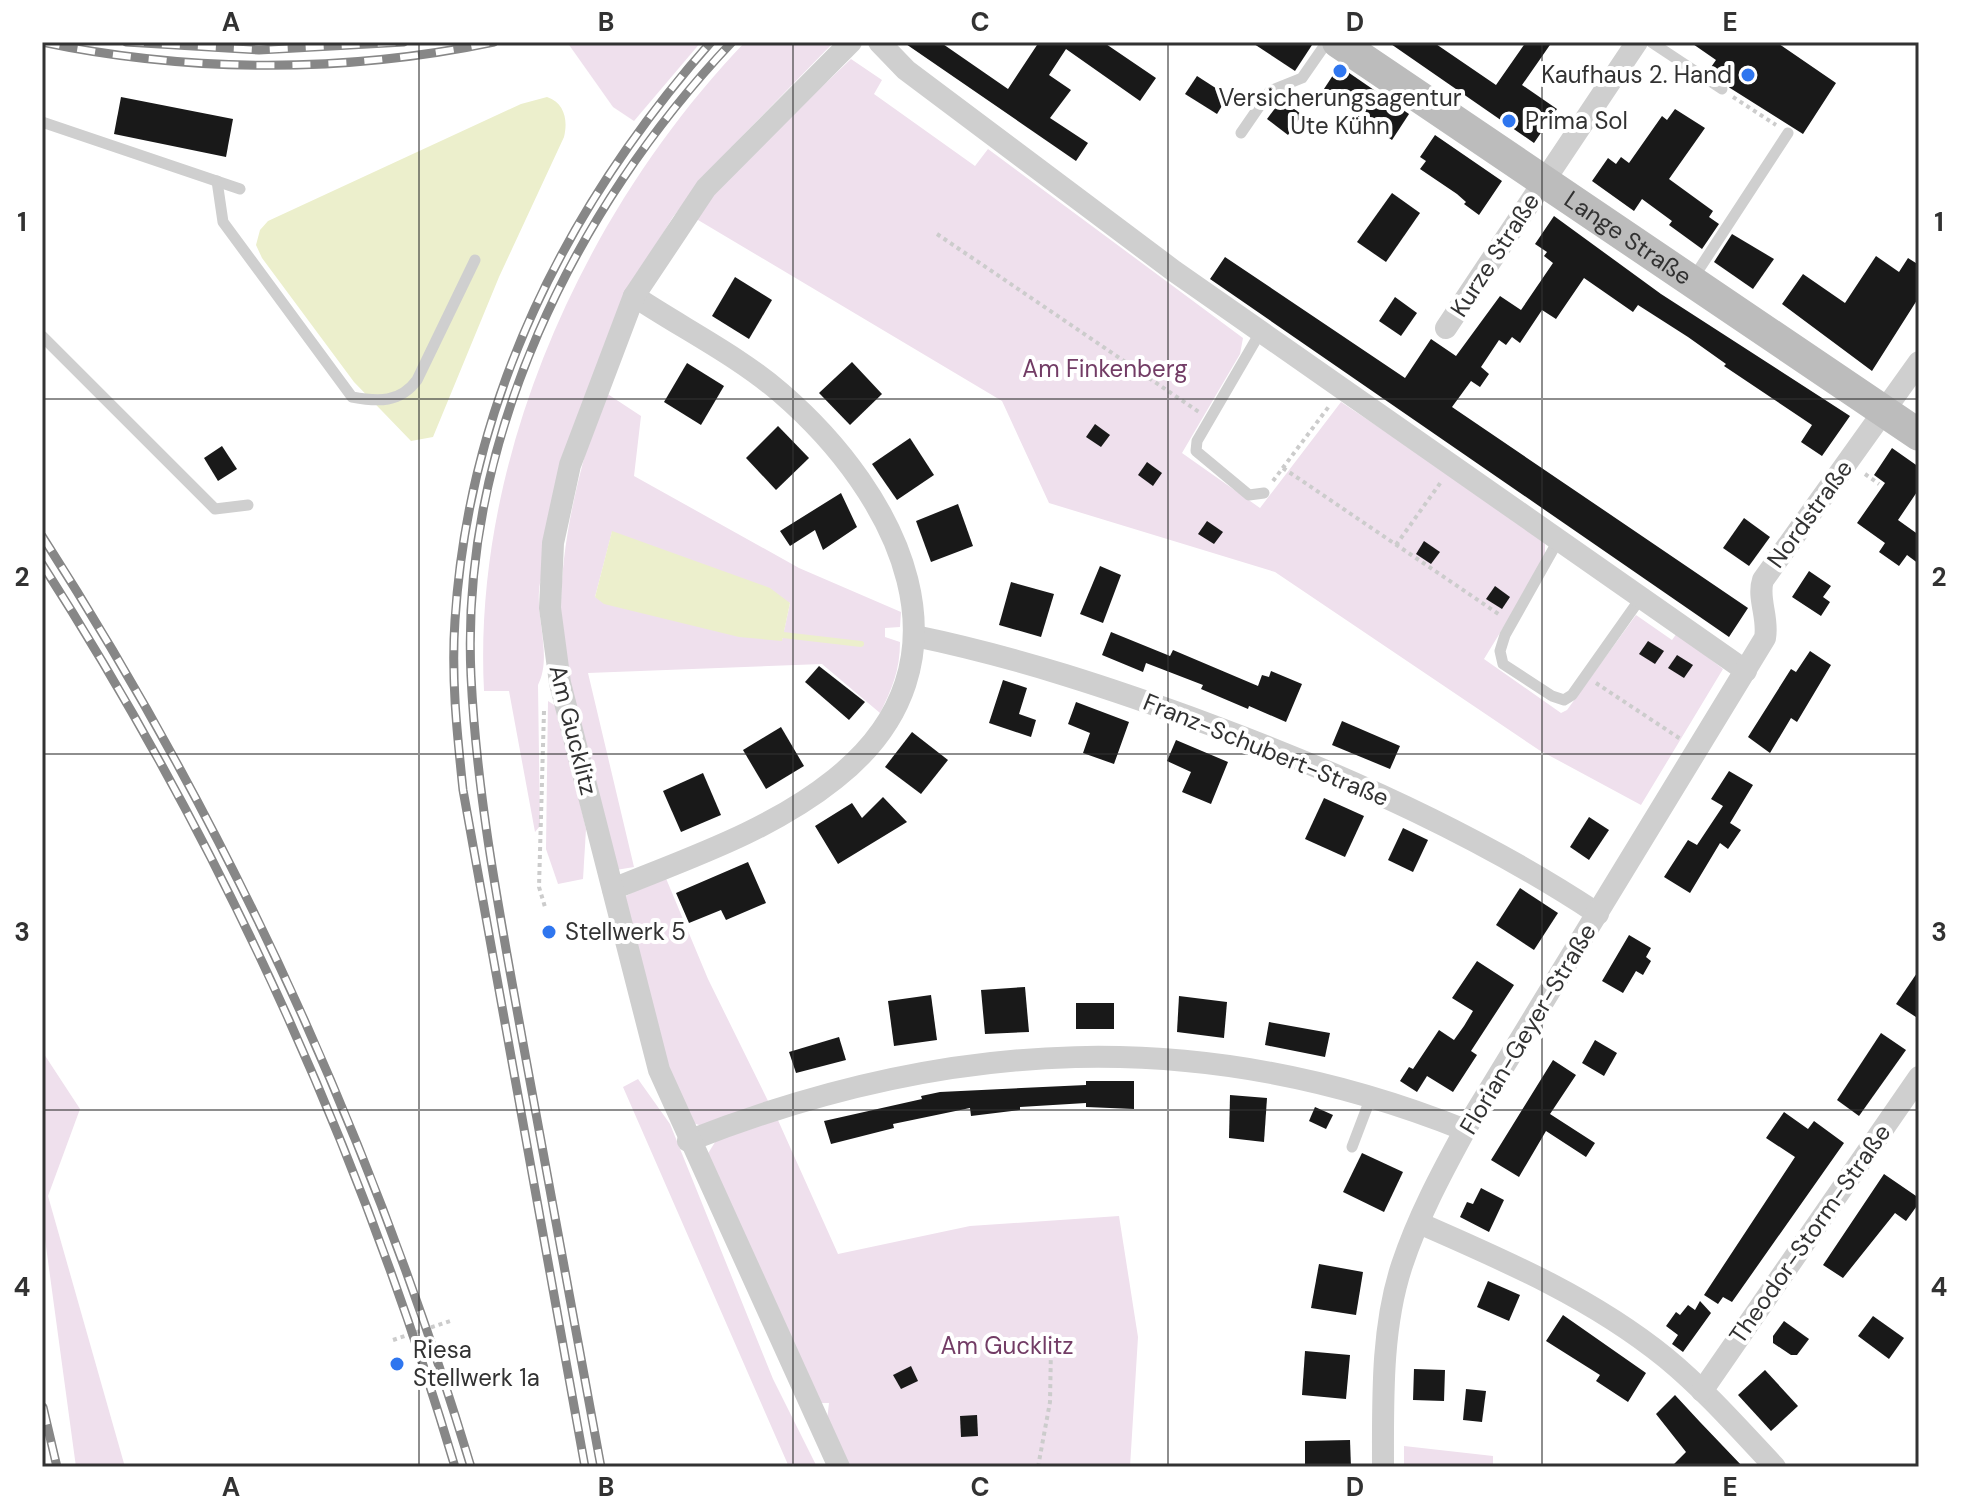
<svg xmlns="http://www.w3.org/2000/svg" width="1961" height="1509" viewBox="0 0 1961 1509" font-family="'DM Sans',sans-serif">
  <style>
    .green { fill: #efe0ed; fill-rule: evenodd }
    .water { fill: #ecefcc }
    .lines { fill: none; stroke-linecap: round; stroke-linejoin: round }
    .stream { stroke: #ecefcc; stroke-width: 6 }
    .building { fill: #191919 }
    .path { stroke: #ccc; stroke-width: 4; stroke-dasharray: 4 4; stroke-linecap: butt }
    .lane { stroke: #cfcfcf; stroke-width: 11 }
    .street { stroke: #cfcfcf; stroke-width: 22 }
    .secondary { stroke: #bcbcbc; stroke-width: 32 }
    .rail-casing { stroke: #878787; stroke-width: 9 }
    .rail { stroke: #fff; stroke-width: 6; stroke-dasharray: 18; stroke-linecap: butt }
    .grid { fill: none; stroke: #323232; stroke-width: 2; stroke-opacity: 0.55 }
    .poi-dot { fill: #2f76ef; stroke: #fff; stroke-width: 3 }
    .labels { text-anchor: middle; stroke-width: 8; stroke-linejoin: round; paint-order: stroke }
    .poi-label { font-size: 24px; fill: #323232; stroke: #fff; text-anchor: start }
    .street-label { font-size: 24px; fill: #323232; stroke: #fff }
    .park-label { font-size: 24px; fill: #723c65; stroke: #fff }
    .neatline { fill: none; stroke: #323232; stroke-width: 3 }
    .grid-label { font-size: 26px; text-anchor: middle; font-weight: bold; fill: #323232 }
  </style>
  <rect width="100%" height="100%" fill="#fff"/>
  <g class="green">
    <path d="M567,42H701L634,121L613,107Z"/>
    <path d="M745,42H834L713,166L673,217L641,269L540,583C534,616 553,655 538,685L540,826L535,832L509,691H484C472,457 585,209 745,42Z"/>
    <path d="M851,59L882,80L874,94L975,166L988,149L1243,338L1240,354L1182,453L1260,508L1341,402L1545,538V559L1484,659L1561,713L1567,710L1636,615L1672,640L1677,633L1723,669L1641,805L1539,750L1275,572L1049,503L1002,401L693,217L733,171Z"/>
    <path d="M603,391L641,416L634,476L799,568L901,612L900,627L885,628V637L900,642C900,670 892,689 880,713L822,664L588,673L634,867L616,870L563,653C554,558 577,481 603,391ZM612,532L790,603L782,640L595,597Z"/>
    <path d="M548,701L557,707L586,829L583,879L558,884L546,849Z"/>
    <path d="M665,876L708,979L768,1101L702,1126L690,1122L663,1051L624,897Z"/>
    <path d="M42,1051L80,1109L48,1196L125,1467H76L42,1217Z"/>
    <path d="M638,1079L670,1124L773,1379L817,1467H789L623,1087Z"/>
    <path d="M777,1118L838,1254L970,1226L1119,1216L1138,1337L1130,1467H849L827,1420L829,1403H818L707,1155L717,1139Z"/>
    <path d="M1404,1446L1493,1456V1467H1404Z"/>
  </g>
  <g class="water">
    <path d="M547,97C565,103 568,121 564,137L499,277L433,437L411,441L354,382L262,258L256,245L260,230L268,221L521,104Z"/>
    <path d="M612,531L770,588L790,603L782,641L739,637L604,604L595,597Z"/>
  </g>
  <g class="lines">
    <path class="stream" d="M783,635L861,644"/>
  </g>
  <g class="building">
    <path d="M903,42H940L1008,89L1039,42H1103L1156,78L1140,101L1066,49L1049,75L1071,90L1050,118L1088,143L1076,161Z"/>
    <path d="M1251,42H1314L1295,71Z"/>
    <path d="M1388,42H1433L1496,85L1526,42H1552L1522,85L1557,109L1534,143Z"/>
    <path d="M1690,42H1776L1836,83L1803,134L1730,88L1709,70L1716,60Z"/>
    <path d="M1339,66L1409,114L1392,140L1322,92Z"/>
    <path d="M1197,76L1228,96L1217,114L1185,94Z"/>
    <path d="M121,97L233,119L226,157L114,134Z"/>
    <path d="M1282,99L1302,115L1288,135L1267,119Z"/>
    <path d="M1675,109L1705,128L1669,179L1713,211L1709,217L1719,224L1702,249L1669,225L1672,221L1642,199L1634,211L1592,181L1608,158L1616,164L1621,157L1629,163L1662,116L1667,120Z"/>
    <path d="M1435,135L1502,181L1479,215L1464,204L1466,202L1457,194L1420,169L1426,161L1420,157Z"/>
    <path d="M1392,193L1420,213L1386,262L1357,242Z"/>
    <path d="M1554,216L1661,294L1850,416L1822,456L1801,442L1812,425L1724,366L1726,364L1688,337L1638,305L1633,312L1584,278L1556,319L1542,310L1520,343L1512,337L1506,345L1499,340L1481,367L1489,374L1480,387L1471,381L1452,407L1748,608L1729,637L1210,279L1225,257L1405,378L1431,339L1456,356L1500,296L1521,310L1553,263L1544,256L1547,252L1535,244Z"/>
    <path d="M1732,234L1774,259L1753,289L1714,262Z"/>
    <path d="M1876,256L1899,272L1908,258L1919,265V297L1872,371L1782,304L1803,274L1845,303Z"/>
    <path d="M735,277L772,300L749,339L712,316Z"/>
    <path d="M1395,297L1417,313L1401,336L1379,321Z"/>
    <path d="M852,362L882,394L850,425L819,393Z"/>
    <path d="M687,363L724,386L701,425L664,402Z"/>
    <path d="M1095,424L1110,435L1101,447L1086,437Z"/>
    <path d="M778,426L809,458L776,490L746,458Z"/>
    <path d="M910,438L934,475L897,500L872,464Z"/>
    <path d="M222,446L237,469L218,481L204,458Z"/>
    <path d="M1892,448L1919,467V489L1898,520L1919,535V564L1907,555L1899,566L1879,552L1885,543L1857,523L1885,483L1874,475Z"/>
    <path d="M1147,462L1162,473L1153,486L1138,475Z"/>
    <path d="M841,493L857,527L823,550L815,530L790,546L780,531Z"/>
    <path d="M958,504L973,546L931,562L916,521Z"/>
    <path d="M1744,518L1770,537L1749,566L1723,548Z"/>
    <path d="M1207,521L1223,532L1214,544L1198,534Z"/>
    <path d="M1424,541L1440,552L1431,564L1416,554Z"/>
    <path d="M1100,566L1121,575L1103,623L1080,614Z"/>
    <path d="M1809,571L1831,586L1823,597L1830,602L1821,616L1792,597Z"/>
    <path d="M1011,582L1054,594L1041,637L999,625Z"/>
    <path d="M1495,586L1510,597L1502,609L1486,599Z"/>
    <path d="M1111,632L1170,656L1173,650L1258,686L1262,675L1269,677L1271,671L1302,684L1286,722L1249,706L1248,709L1201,689L1203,685L1146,663L1143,672L1102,655Z"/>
    <path d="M1648,641L1664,651L1655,664L1639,654Z"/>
    <path d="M1810,651L1831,665L1797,722L1791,718L1770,753L1748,737L1791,669L1796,672Z"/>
    <path d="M1677,655L1693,665L1684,678L1668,668Z"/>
    <path d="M819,666L865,702L849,720L805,682Z"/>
    <path d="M1003,680L1027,688L1019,714L1036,720L1031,737L989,723Z"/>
    <path d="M1076,702L1129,722L1114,764L1083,753L1090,733L1068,724Z"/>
    <path d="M1342,721L1400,746L1390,769L1332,745Z"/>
    <path d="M781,727L804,766L766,789L743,750Z"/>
    <path d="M912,732L948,760L921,794L885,767Z"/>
    <path d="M1176,740L1228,762L1211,804L1182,792L1191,772L1167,761Z"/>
    <path d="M1729,771L1753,785L1730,823L1741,830L1728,849L1720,843L1690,893L1664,877L1688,840L1697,845L1723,806L1711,799Z"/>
    <path d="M703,773L721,815L681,832L663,791Z"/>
    <path d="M883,797L907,822L838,864L815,826L852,803L862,818Z"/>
    <path d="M1324,798L1364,816L1345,857L1305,839Z"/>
    <path d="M1589,817L1609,830L1589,860L1570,847Z"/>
    <path d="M1403,828L1428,840L1413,872L1388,860Z"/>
    <path d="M748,862L766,903L726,920L721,910L689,923L676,893Z"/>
    <path d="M1520,888L1558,913L1534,950L1496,925Z"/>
    <path d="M1629,935L1651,948L1646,957L1651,961L1643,975L1636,971L1623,993L1602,981Z"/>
    <path d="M1477,961L1514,985L1471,1051L1477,1055L1453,1092L1427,1076L1417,1092L1400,1081L1409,1067L1413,1069L1439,1030L1454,1040L1464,1026L1473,1011L1452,998Z"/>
    <path d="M1919,970V1019L1896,1004Z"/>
    <path d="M1025,987L1029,1032L985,1034L981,990Z"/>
    <path d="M931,995L937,1040L894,1046L888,1001Z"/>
    <path d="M1179,996L1227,1002L1224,1038L1177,1032Z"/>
    <rect x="1076" y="1003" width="38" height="26"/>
    <path d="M1269,1022L1330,1033L1325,1057L1265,1045Z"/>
    <path d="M1881,1033L1906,1050L1859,1116L1837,1100Z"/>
    <path d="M839,1037L846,1060L796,1073L789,1052Z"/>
    <path d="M1595,1040L1617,1053L1604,1076L1582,1063Z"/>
    <path d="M1553,1060L1576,1075L1550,1114L1595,1143L1586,1157L1546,1131L1519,1177L1491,1160Z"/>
    <path d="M1086,1081H1134V1109L1086,1107V1103L1020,1107V1110L971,1116L970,1108L893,1124L894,1128L831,1144L824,1121L922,1099L921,1096L940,1092L1086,1085Z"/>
    <path d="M1230,1095L1267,1098L1264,1142L1229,1138Z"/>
    <path d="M1315,1107L1333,1115L1326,1129L1309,1121Z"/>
    <path d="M1784,1112L1808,1129L1814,1121L1844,1143L1732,1302L1723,1297L1718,1304L1704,1295L1795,1157L1766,1138Z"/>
    <path d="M1362,1153L1403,1172L1384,1212L1343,1192Z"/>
    <path d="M1884,1174L1919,1198V1203L1906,1221L1895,1213L1843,1278L1823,1265Z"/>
    <path d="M1481,1188L1504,1200L1489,1232L1460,1217L1467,1202L1473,1204Z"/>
    <path d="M1319,1264L1363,1272L1356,1315L1311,1308Z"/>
    <path d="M1488,1281L1520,1295L1509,1321L1477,1307Z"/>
    <path d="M1700,1301L1711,1313L1683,1352L1672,1344L1678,1335L1666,1326L1676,1312L1680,1315L1688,1305L1695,1310Z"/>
    <path d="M1563,1315L1646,1373L1628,1402L1596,1381L1600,1375L1546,1341Z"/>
    <path d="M1873,1316L1904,1338L1889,1359L1858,1336Z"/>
    <path d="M1784,1321L1809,1339L1797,1355H1791L1773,1343V1336Z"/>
    <path d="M1305,1351L1350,1355L1346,1399L1302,1395Z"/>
    <path d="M911,1366L918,1381L901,1389L893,1375Z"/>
    <path d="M1414,1369L1445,1370L1444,1401L1413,1400Z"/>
    <path d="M1765,1370L1798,1406L1771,1431L1738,1395Z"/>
    <path d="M1466,1389L1486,1391L1482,1422L1463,1420Z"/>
    <path d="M1675,1395L1700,1422L1743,1467H1671L1686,1452L1656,1414Z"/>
    <path d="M977,1415L978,1436L961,1437L960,1416Z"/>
    <path d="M1350,1440L1351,1467H1305V1441Z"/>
  </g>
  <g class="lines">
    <g class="path">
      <path d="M1733,97L1776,125"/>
      <path d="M937,234L1199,412"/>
      <path d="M1283,468L1500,615"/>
      <path d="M1865,474L1879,484"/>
      <path d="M1273,481L1330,405"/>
      <path d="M1396,545L1441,482"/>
      <path d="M1596,683L1682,740"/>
      <path d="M544,711L539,887L545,907"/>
      <path d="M393,1340L450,1321"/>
      <path d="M1038,1467L1050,1402L1051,1348"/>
    </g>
    <g class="lane">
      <path d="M1651,42L1722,89"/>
      <path d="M42,122L240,189"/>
      <path d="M1241,133L1270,91L1302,78L1327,42"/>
      <path d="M217,181L223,222L352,397C378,402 400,403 417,380L475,260"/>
      <path d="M1692,280L1788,133"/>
      <path d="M1261,331L1197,441L1196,451L1249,495L1264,493"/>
      <path d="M42,336L215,509L248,505"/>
      <path d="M1559,539L1505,635L1500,651L1503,664L1552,696L1564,700L1572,695L1642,596"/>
      <path d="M1352,1147L1371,1097"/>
    </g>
    <g class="street">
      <path d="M879,42L906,70L1174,271L1746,671"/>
      <path d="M1446,328L1637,42"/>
      <path d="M915,636C1017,657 1113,689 1211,725C1345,775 1479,835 1598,914"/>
      <path d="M613,889C689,858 770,831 835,779C983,662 898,494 781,393C737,355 682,328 634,296"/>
      <path d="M688,1141C949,1038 1201,1024 1465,1130"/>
      <path d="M1419,1223C1506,1261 1592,1298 1666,1358C1706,1391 1740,1430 1775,1467"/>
      <path d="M1702,1391L1919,1077"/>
      <path d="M839,1467L659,1070L560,683L550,608L553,543L570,465L634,296L706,188L851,42"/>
      <path d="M1383,1467C1383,1401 1381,1328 1402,1265C1418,1217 1441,1174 1465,1130L1765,638C1769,618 1757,598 1763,580L1919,362"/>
    </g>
    <path class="secondary" id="s1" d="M1338,42L1919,435"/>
    <defs>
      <g id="rail">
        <path d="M42,42C190,73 346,73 494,42"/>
        <path d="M126,42L259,50L404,42"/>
        <path d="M42,536C229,827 371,1136 471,1467"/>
        <path d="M42,564C222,845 360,1148 455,1467"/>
        <path d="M43,1407L57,1467"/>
        <path d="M585,1467L463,790C457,733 451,677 455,620C469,400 567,205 711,42"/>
        <path d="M601,1467C575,1326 549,1184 523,1043C501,921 477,800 471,676C460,441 574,209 732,42"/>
      </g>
    </defs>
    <use href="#rail" class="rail-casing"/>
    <use href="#rail" class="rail"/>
  </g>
  <path class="grid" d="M419,42V1467M793,42V1467M1168,42V1467M1542,42V1467M42,399H1919M42,754H1919M42,1110H1919"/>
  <g class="poi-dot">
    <circle cx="1340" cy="71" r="8"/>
    <circle cx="1748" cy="75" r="8"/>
    <circle cx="1509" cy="121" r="8"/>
    <circle cx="549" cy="932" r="8"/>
    <circle cx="397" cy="1364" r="8"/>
  </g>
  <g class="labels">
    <g class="poi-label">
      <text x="1732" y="83" text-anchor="end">Kaufhaus 2. Hand</text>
      <text x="1340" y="106" text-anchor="middle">Versicherungsagentur<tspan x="1340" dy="28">Ute Kühn</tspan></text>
      <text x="1525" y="129">Prima Sol</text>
      <text x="565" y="940">Stellwerk 5</text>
      <text x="413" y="1358">Riesa<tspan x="413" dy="28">Stellwerk 1a</tspan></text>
    </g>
    <g class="street-label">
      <text dy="8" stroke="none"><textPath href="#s1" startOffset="350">Lange Straße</textPath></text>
      <text transform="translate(1495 255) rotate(-57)" y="8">Kurze Straße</text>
      <text transform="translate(1810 514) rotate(-54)" y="8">Nordstraße</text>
      <text transform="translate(573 730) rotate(76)" y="8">Am Gucklitz</text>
      <text transform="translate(1266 750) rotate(22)" y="8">Franz-Schubert-Straße</text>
      <text transform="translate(1528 1029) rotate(-59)" y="8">Florian-Geyer-Straße</text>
      <text transform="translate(1810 1234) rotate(-55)" y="8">Theodor-Storm-Straße</text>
    </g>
    <g class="park-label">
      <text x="1105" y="377">Am Finkenberg</text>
      <text x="1007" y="1354">Am Gucklitz</text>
    </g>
  </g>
  <rect width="1961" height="1509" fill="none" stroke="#ffffff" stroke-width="88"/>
  <rect x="44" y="44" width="1873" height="1421" class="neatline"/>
  <g class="grid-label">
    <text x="231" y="31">A</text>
    <text x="606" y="31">B</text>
    <text x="980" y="31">C</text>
    <text x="1355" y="31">D</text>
    <text x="1730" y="31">E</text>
    <text x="22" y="231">1</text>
    <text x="1939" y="231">1</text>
    <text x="22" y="586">2</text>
    <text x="1939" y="586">2</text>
    <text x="22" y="941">3</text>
    <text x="1939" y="941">3</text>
    <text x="22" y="1296">4</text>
    <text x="1939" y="1296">4</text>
    <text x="231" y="1496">A</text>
    <text x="606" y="1496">B</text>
    <text x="980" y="1496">C</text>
    <text x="1355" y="1496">D</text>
    <text x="1730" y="1496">E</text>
  </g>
</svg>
